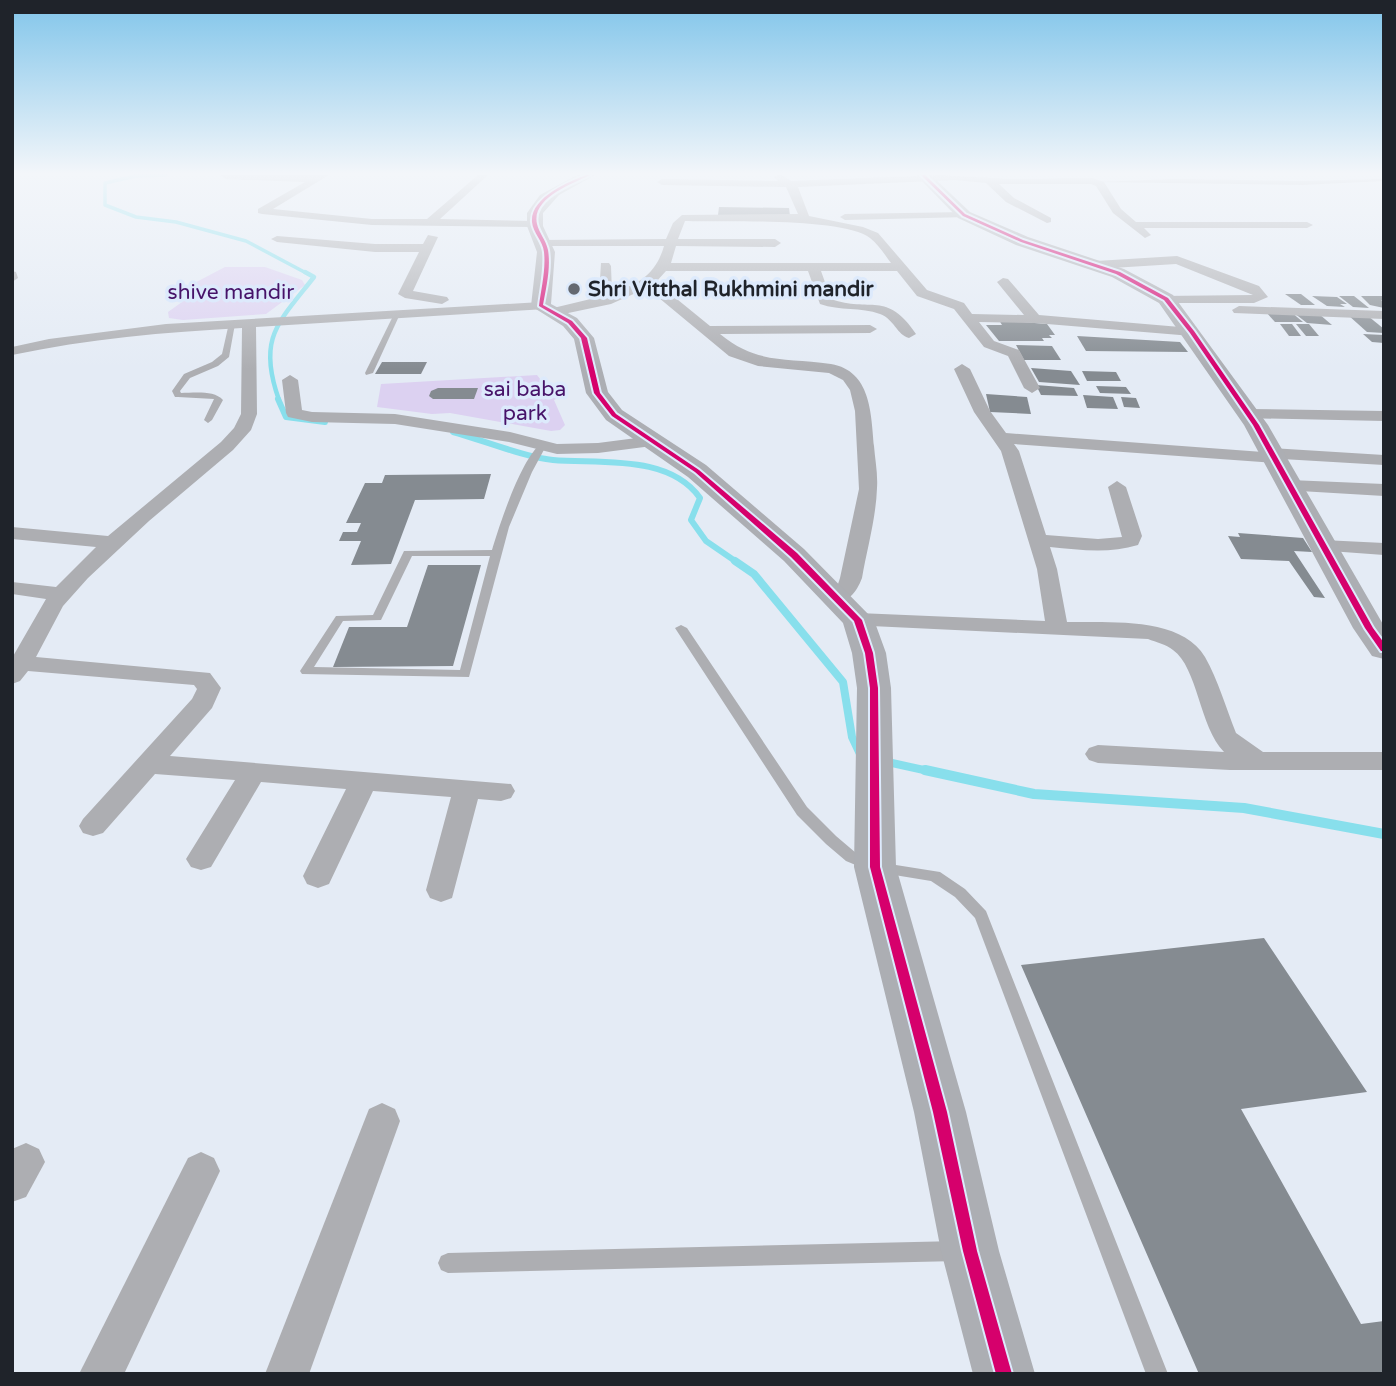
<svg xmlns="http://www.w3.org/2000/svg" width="1396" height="1386" viewBox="0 0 1396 1386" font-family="'Varela Round',sans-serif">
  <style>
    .green { fill: #dcd1f1 }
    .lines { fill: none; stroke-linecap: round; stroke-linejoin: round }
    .stream-far4 { stroke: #88dfec; stroke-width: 3.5 }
    .stream-far3 { stroke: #88dfec; stroke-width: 4.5 }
    .stream-far2 { stroke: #88dfec; stroke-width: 6 }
    .stream-far1 { stroke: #88dfec; stroke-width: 8 }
    .stream { stroke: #88dfec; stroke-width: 10 }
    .building { fill: #858b91 }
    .lane { fill: #adaeb2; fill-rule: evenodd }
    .street { fill: #adaeb2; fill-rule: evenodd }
    .secondary { fill: #acaeb3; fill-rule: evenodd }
    .cycleway-casing { stroke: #ddeafc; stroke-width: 4 }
    .cycleway { fill: #d6006c; fill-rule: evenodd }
    .poi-dot { fill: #646971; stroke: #ddeafc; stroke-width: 2.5 }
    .labels { text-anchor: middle; stroke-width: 7; stroke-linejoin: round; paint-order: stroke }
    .far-poi-label { font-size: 21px; font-weight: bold; fill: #1f232a; stroke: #ddeafc; text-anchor: start }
    .far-park-label { font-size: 21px; fill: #471369; stroke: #ddeafc }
  </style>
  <rect width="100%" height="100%" fill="#e4ebf5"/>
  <g class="green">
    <path d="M225,267H265L302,280L305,285L266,314L183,320L169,318L168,312L182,302L169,300L183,289Z"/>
    <path d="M537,375L547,388L563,391L562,396L554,400L565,425L560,430L551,431L450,413L432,414L377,407L381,384Z"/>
  </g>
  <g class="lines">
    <path class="stream-far4" d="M166,175L136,176L105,183V205L136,217L176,222L246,241L308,274"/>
    <path class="stream-far3" d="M279,400C257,338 278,323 314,277L305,272"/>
    <g class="stream-far2">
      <path d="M278,399L286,417L325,422"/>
      <path d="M453,432C482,440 524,457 553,460C600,464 669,454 700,498L691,520L706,541L738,563"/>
    </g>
    <g class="stream-far1">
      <path d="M735,561L754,574L843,682L852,737L860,754"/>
      <path d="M883,761L933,772"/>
    </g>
    <path class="stream" d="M925,770L1034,794L1244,808L1384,834"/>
  </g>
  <g class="building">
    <path d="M719,207L789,208L790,216L718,215Z"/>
    <path d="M1285,294H1301L1315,305H1301Z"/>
    <path d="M1312,296L1337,297L1347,304H1340L1345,307L1327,306Z"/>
    <path d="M1339,296H1354L1369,308L1353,307Z"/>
    <path d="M1361,296H1384V300H1381L1384,302V308L1370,305Z"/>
    <path d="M1266,312H1291L1303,322H1275Z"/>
    <path d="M1294,313L1319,314L1332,325L1307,323Z"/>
    <path d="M1348,315L1368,316L1384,329V333L1367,332Z"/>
    <path d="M999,320L1047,324L1055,335H1049L1052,338H1042L1044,341H999L986,325H1002Z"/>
    <path d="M1280,324H1292L1301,336H1289Z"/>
    <path d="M1296,324H1309L1319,336H1306Z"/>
    <path d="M1363,334L1384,335V343L1372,342Z"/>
    <path d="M1077,336L1180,342L1188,352L1086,351Z"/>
    <path d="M1016,345L1052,346L1061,360H1024Z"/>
    <path d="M382,362H427L421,374H375Z"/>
    <path d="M1031,368L1071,371L1080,385L1039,382Z"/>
    <path d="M1082,371L1116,372L1121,381H1087Z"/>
    <path d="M1036,385L1074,388L1078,396L1041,395Z"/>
    <path d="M1096,386L1126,387L1131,394L1100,393Z"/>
    <path d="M438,388H478L474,399H433L429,396L431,391Z"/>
    <path d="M986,394L1027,397L1031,414L990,412Z"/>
    <path d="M1083,395L1113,397L1118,409L1087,408Z"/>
    <path d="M1121,397L1136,398L1140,408L1124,407Z"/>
    <path d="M491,474L484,499L415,500L391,564L351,565L361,541H339L343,532H357L361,523H346L365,483H382L385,475Z"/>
    <path d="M1238,533L1303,538L1312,552L1294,551L1325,598L1314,597L1289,561L1241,559L1228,536L1240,537Z"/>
    <path d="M428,565H481L453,666L333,667L349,627H407Z"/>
    <path d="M1264,938L1367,1092L1241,1109L1361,1324L1384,1321V1374H1199L1021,965Z"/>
  </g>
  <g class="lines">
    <g class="lane">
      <path d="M1175,179L1302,181L1384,179V181L1302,185L1095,182Z"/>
      <path d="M397,312L400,314L373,373L366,375L365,373L394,314Z"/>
      <path d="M229,323L235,324L229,357L218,366L190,378L180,391L181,393C194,393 214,390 223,400L212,420L208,423L204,420L214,399L178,397H175L172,391L184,374L212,362L222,354Z"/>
      <path d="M542,443L546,446L532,472L509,527L469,677L302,674L300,671L336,616L373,615L404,551L492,550C499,526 522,456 542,443ZM412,556H490L460,670L314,667L343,621L381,620Z"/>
      <path d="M681,625L687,628L807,807L836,836L856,853L877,862L940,872L965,889L986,911L1168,1374H1146L975,918L955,897L931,881L870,871L846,861L826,844L797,815L675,628Z"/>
      <path d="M958,1241L965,1244L968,1251L965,1258L958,1261L448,1273L441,1270L438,1263L441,1256L448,1253Z"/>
    </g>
    <g class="street">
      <path d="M221,175H329L273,209L372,219H427L478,175H488L440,219L534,221L540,224L534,227L372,225L262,214L258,213V209L305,182L225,179Z"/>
      <path d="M777,175H782L791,181L941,175L1009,179L1092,178L1104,182L1121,209L1136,222H1307L1313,225L1307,228H1144L1151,235L1145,238L1113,213L1096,186L1091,184H999L1014,198L1051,218V222L1047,223L1006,202L986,183L955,180L798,187L809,216L863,227L878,233L927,290L964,303L972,314L1024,315L997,282L1003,278L1008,279L1039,315L1192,328L1199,332L1192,336L1035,323L979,322L994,341L1019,350L1040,388L1032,393L1024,388L1008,356L984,347L954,309L917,296L897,271H821L831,299C870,313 887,290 916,334L909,338C897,335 894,319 880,314C861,307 840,311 820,304L808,271H666L656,282L710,326L870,325L877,329L870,333L720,334C758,365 785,357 831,364C871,371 871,413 874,446C875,459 878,474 877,488C876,518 867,549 862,578C856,594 845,607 826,603L823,598L837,587L840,578L859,489L855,411L850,390L843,380L829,373L758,366L729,356L647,288L611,304L554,316L547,312L549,309L599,297L601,263H609L611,266L612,293C639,284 656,274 664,246H544L538,242L540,240L666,239L673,223L682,215L798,214L786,187L662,185L657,182L662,179L778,181L774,177ZM685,221C722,222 844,217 870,238C878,244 885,255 891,263H671L676,246L775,247L781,243L775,239H678Z"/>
      <path d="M964,212L969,215L968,217L845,220L840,217L845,214Z"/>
      <path d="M428,235L438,237L413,291L447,297L449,300L442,304L405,298L398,294L419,252H375L277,242L271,239L277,236L375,244H423Z"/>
      <path d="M1177,256L1259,286L1268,297L1254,303H1166L1159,299L1161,296L1253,295L1176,264L1096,269L1090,265L1096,261Z"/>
      <path d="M12,271L16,272L18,278L12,282Z"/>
      <path d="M541,302L546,303V309L256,327L257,414L251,430L233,450L149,521L88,578L63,606L36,657L210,673L221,688L212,708L170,756L511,784L515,791L511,798L501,801L478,799L452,898L441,902L430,898L426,890L451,797L373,791L329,884L318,888L307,884L303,876L346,789L261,782L211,867L201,870L191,867L186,859L235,780L155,774L103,833L93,836L83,833L79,826L83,819L192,699L197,689L194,685L28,671L20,681L12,684V658L46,599L12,594V582L56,587L96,547L12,539V527L108,536L221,442L234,428L241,414L242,328C165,332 88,339 12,355V347L49,339L166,324Z"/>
      <path d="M1239,306L1384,311V319L1234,313L1232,310Z"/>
      <path d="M962,364L970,369L990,411L1006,433L1263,452L1271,448L1384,455V465L1282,459L1274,463L1014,444L1019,451L1046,535L1098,539L1122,537L1108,487L1117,481L1126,487L1142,536L1138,545C1109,554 1080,550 1050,547L1057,569L1067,622C1108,623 1181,616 1205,657C1218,680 1226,708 1236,733L1263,752H1384V770H1230L1098,763L1089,760L1085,754L1089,748L1098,745L1224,752C1199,726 1198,668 1173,650C1167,645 1156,642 1148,639L850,625L847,620L850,615L858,613L1045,621L1037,569L1001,451L974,412L954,369Z"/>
      <path d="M290,375L298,380L302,410L312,412L395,414L510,432L557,444L598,443L652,436L661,441L652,446L598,453L557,454L509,442L395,424L312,422L288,417L286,413L282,380Z"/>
      <path d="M1248,409L1384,411V421L1242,418L1240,414L1242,410Z"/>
      <path d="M1290,480L1384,484V496L1283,490L1281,486Z"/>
      <path d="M1323,540L1384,543V555L1316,550L1313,546L1316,542Z"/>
      <path d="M382,1103L395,1109L400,1121L309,1374H265L369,1109Z"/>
      <path d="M26,1143L39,1149L45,1162L26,1197L12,1202V1149Z"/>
      <path d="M201,1152L214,1158L220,1171L124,1374H79L188,1158Z"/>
    </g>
    <g class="secondary">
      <path d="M577,175H595L559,195L543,213V226L555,252L551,304L577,318L594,338L608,392L622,410L706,465L804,549L874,620L886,653L891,688L896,867L966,1112L999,1251L1035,1374H973L941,1251L914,1112L854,867L857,688L852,653L843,623L784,561L688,477L606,420L586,393L574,339L563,326L531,306L537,252L527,226V213L540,195Z"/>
      <path d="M916,175H931L970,212L1028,237L1124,269L1173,295L1268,425L1384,626V659L1372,656L1353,628L1244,425L1159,303L1112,277L1016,245L958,218Z"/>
    </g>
    <defs>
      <g id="cycleway">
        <path d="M586,175H590C572,184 531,198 537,224C539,233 546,240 548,250C551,268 546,288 543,305L572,321L587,338L600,393L616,414L699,470L797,553L862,620L873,653L878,688L880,867L947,1112L977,1251L1012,1374H996L963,1251L933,1112L870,867V688L865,653L854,621L791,557L695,472L612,416L594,393L581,338L568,323L539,306C541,289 546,270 544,252C543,241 533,233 532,222C530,198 568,182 586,175Z"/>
        <path d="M921,175H925L965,214L1023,240L1120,272L1168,298L1194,331L1259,425L1373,628L1384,643V651H1381L1365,628L1253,425L1190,333L1164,300L1116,274L1021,242L963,216Z"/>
      </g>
    </defs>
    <use href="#cycleway" class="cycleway-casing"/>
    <use href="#cycleway" class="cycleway"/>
  </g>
  <linearGradient id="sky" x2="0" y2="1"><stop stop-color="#81c5ea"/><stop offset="0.47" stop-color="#f3f6fa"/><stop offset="1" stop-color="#f3f6fa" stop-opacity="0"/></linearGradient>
  <rect width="1396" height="369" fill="url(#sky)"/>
  <circle class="poi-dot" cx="574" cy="289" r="7"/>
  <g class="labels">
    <g class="far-poi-label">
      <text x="588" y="296">Shri Vitthal Rukhmini mandir</text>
    </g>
    <g class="far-park-label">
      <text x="231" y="299">shive mandir</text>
      <text x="525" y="396">sai baba<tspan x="525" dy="24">park</tspan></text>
    </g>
  </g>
  <rect width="1396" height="1386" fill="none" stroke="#1f232a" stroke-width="28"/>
</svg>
